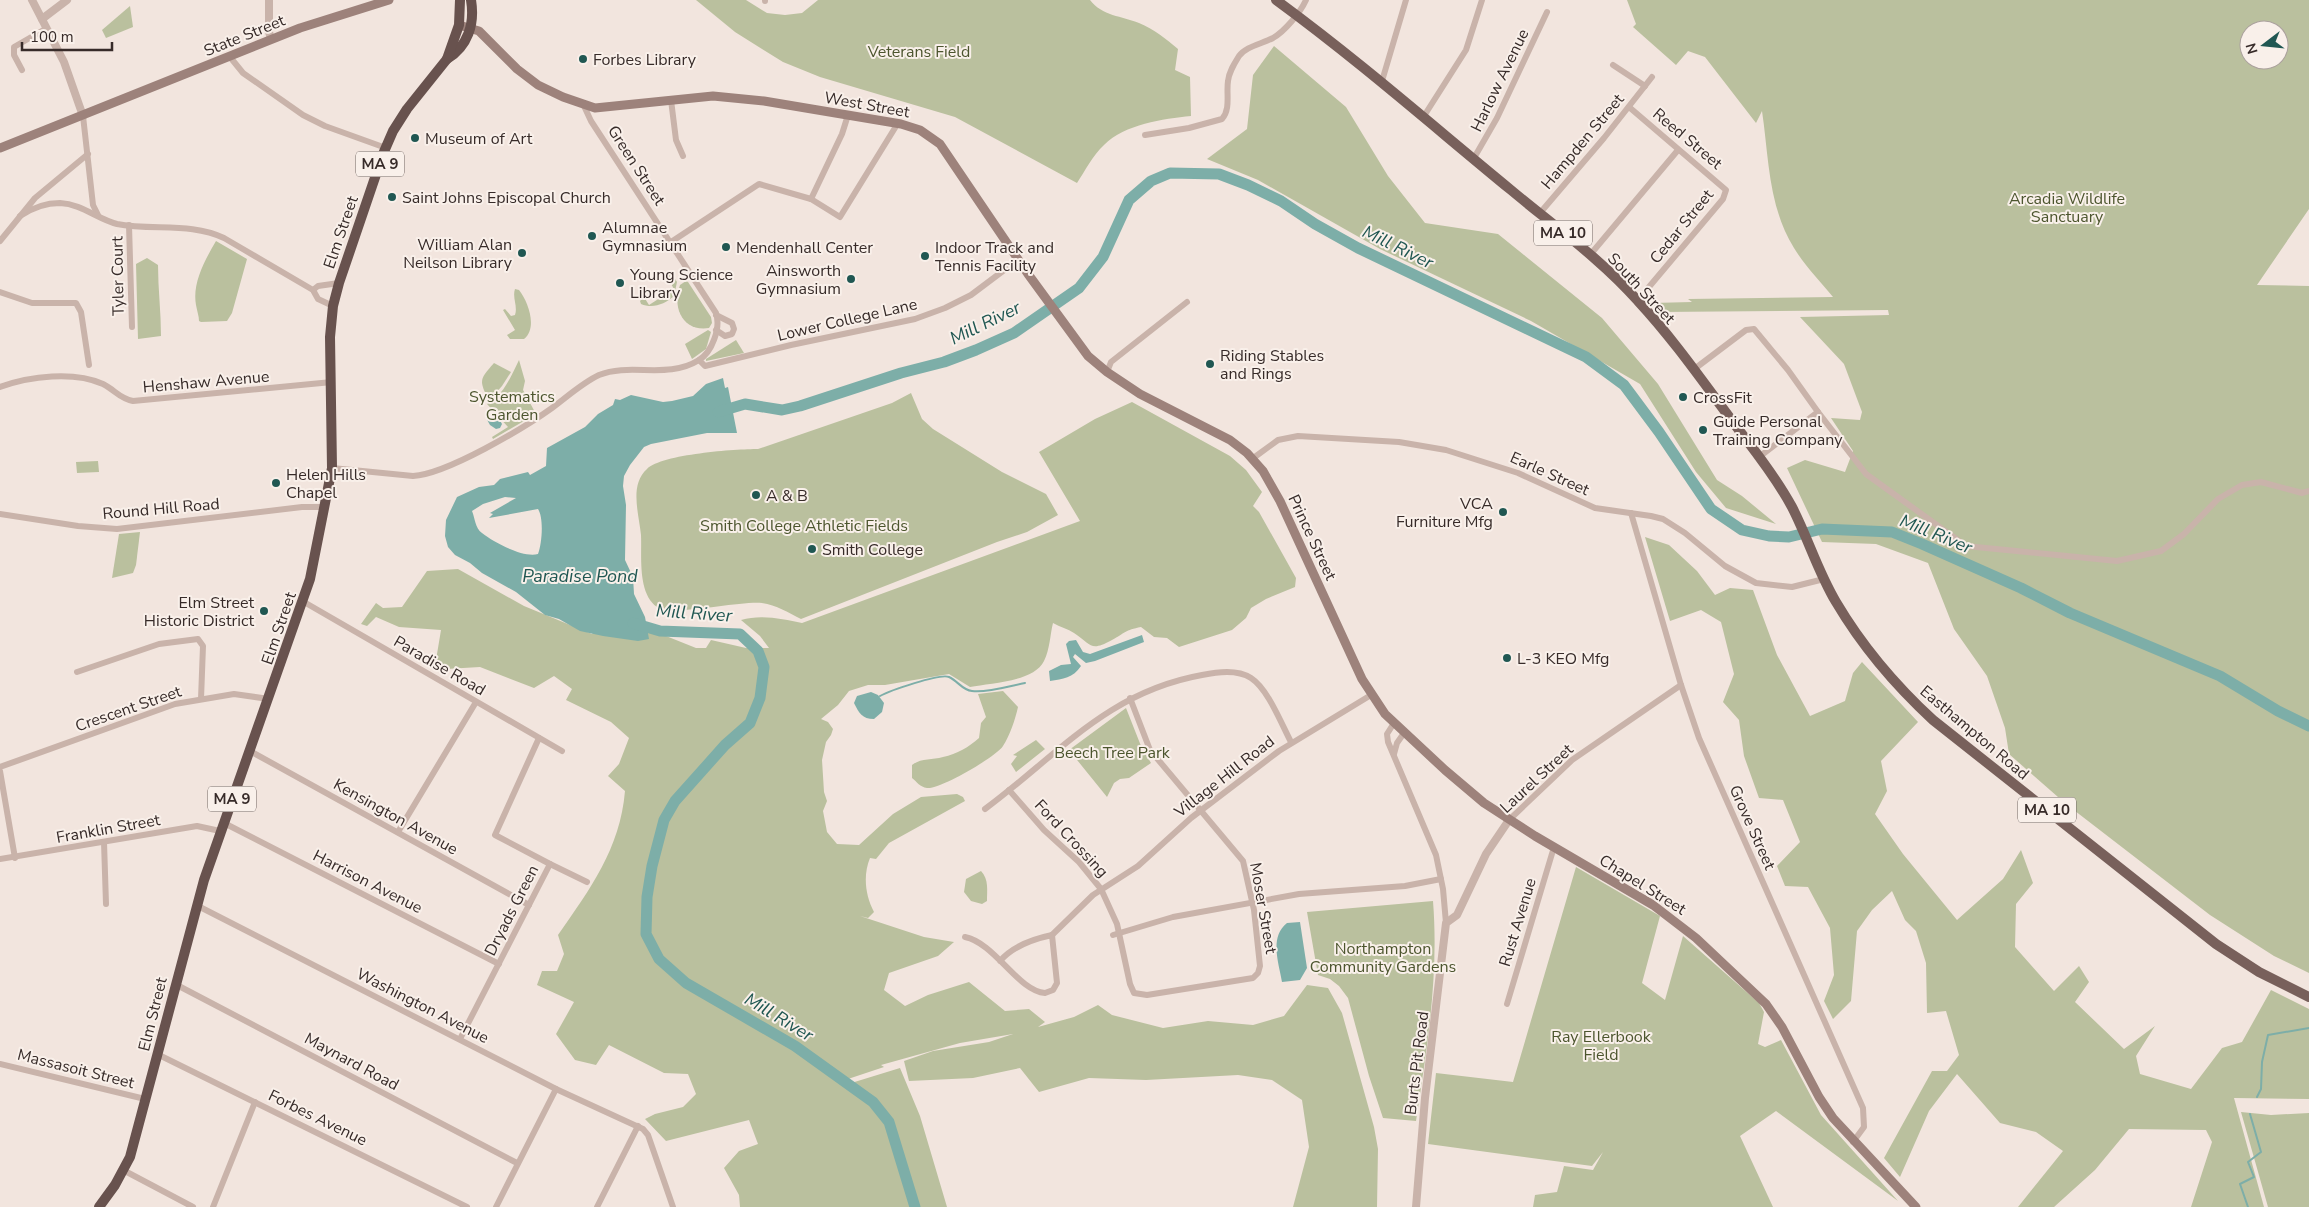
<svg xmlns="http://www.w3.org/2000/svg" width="2309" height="1207" viewBox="0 0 2309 1207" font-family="'Nunito Sans',sans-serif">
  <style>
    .green { fill: #bac09e; fill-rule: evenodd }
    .water { fill: #7daea8; fill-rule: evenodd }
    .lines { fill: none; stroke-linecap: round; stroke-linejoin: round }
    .stream { stroke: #7daea8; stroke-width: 2 }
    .river { stroke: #7daea8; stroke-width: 11 }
    .minor { stroke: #c9b3aa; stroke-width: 6 }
    .tertiary { stroke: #c9b3aa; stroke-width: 8 }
    .secondary { stroke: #9d827b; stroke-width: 9 }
    .primary { stroke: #78605b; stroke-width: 10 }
    .trunk { stroke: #68524e; stroke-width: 10 }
    .poi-dot { fill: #205752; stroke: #f9f0ea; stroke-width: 2 }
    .labels { text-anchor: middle; stroke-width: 4; stroke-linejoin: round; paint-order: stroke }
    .shield { fill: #f9f0ea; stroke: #716663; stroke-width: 1 }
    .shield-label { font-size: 15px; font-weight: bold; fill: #372b29 }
    .street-label { font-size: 16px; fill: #372b29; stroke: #f9f0ea }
    .park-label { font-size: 16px; fill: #4c552e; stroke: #f9f0ea }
    .poi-label { font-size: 16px; fill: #372b29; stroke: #f9f0ea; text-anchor: start }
    .water-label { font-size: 18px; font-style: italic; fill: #205752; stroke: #f9f0ea }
  </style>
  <rect width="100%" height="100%" fill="#f2e5de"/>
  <g class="green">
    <path d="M696,0H746L767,13L785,15L802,13L818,0H1090C1102,16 1122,16 1139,23C1154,29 1166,39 1178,49L1175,70L1190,77L1191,116C1163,119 1125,124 1104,145C1093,155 1085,171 1077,183L955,117L820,77L783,62L735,32Z"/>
    <path d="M1627,0H2309V209L2257,285L2309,286V973L2274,956L2210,915L2066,804L2009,754L2005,728L1987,676L1954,629L1928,563L1876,544L1822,542L1787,468L1805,460L1845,472L1853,451L1831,418L1860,420L1862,412L1844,364L1800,317L1889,315L1888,310L1659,312L1652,303L1692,302L1688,299L1833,297C1820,281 1805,266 1794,248C1768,206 1769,158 1762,111L1756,123L1705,57L1688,51L1676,65L1633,27L1636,24ZM2249,30H2279V60H2249Z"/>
    <path d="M130,6L133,27L106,38L102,30Z"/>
    <path d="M1274,46L1346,107L1388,176L1425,223L1498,234L1602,318L1658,384L1717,480L1742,496L1776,524L1726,508L1696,472L1640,384L1531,321L1380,249L1258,180L1207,159L1247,129L1253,75Z"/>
    <path d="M216,241L247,259L232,313L227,321L201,322L199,321C199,316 197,311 196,305C192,283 205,260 216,241Z"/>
    <path d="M147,258L158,265C158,289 161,312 161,336L138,339L136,264Z"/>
    <path d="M671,272L677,282L674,296C665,304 653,309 641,304L640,301L644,297L649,305L674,289L666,275Z"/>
    <path d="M686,281L688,282L711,317L712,323L709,328C682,332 672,307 680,285Z"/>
    <path d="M515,289L519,290C528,301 538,328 524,339H510L507,335L515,330L503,310L505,309L511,316L515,315C518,306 512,298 515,289Z"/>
    <path d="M708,330L711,332L706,349L692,359L685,344Z"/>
    <path d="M736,340L744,353L706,361V359Z"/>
    <path d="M519,360L525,381L523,390L536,414L493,439L492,437L508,427L487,404C504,395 511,376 519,360Z"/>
    <path d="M494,363L511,372L502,386L489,401C479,380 479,380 494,363Z"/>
    <path d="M911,393L922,419L933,429L1002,472L1046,494L1058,515L1027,532L997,542L801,619C789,613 776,605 762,603C737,601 672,617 657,607C637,593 642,555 641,535C639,514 629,485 647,469C662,454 736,449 758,449L892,403Z"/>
    <path d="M1132,402L1230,456L1246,470L1262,492L1253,506L1259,512L1296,578L1295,587L1266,599L1251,608L1246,618L1232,630L1179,647L1167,638L1154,637L1141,627C1125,630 1125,633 1112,640C1090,652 1092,645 1074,633C1068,629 1060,627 1053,623C1050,635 1050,649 1044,661C1034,682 990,683 970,687L949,674L885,685H868L849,691L838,705L821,719L828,722L833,729L831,735L826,742L822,760L824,792L827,801L823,811L827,832L837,844L859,845L893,814L921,797L957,794L963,797L965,801L889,843L876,859L870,858C863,875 865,895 874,912L868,918L860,916L924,937L954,942L938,956L889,973L884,990L905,1006L928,995L969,982L1005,1011L1029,1009L1045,1022L1038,1027L1074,1017L1098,1005L1112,1015L1163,1028L1208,1021L1253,1025L1284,1016L1307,985L1328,988L1342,1013L1374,1127L1378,1149L1377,1207H1293L1309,1147L1302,1100L1272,1080L1238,1075L1146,1080L1089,1078L1039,1092L1020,1068L973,1078L909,1081L904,1061L933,1051L989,1042L1013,1034L960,1043L881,1065L884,1067L842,1081L848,1084L900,1068L920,1116L947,1207H740L739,1195L724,1168L739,1151L758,1144L749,1120L666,1141L645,1119L655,1114L683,1107L696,1094L688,1074L664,1073L609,1045L596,1065L575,1060L556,1034L574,1002L537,985L542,971H557L564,954L558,935C590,889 620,849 625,791L608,776L619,764L629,738L611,722L566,700L572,689L554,676L534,688L480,667L446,669L435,666L441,630L399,627L376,617L367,626L361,624L376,603L383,608L402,607L427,571L458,569L524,606L592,634L611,614L696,648H706L711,640L746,648H769L760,636L741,620C761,614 783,619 802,623L1080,521L1039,452L1095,419Z"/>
    <path d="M98,461L99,472L77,473L76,462Z"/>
    <path d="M140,532L136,565L133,573L112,578L119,534Z"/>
    <path d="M1645,537L1669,545L1697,571L1715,595L1730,588L1753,590L1777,655L1810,716L1845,701L1853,673L1862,662L1918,722L1881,761L1887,791L1875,814L1903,854L1957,920L2003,879L2021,850L2033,883L2016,904L2015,947L2054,991L2079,966L2089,982L2075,1002L2124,1049L2155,1026L2136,1056L2140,1074L2191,1089L2222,1048L2242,1042L2271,990L2309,1009V1099L2234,1098L2264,1207H2191L2212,1142L2206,1130L2129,1129L2095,1170L2054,1207H2018L2063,1151L2036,1132L2000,1123L1957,1074L1929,1111L1900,1177L1884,1158L1932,1071H1947L1959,1055L1946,1011L1927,1013L1926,963L1916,931L1905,920L1892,891L1872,910L1857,931L1851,1001L1833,1019L1824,1001L1834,975L1830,928L1808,887L1785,886L1777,866L1800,842L1783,800L1759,798L1744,756L1739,720L1723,702L1734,674L1721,622L1701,610L1670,621Z"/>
    <path d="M1003,691L1018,707C1015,720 1010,735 1003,746C996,757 939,790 927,788C920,787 917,782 912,778V765C921,758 932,760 943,757C957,754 969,747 979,738L981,723L986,717L978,694Z"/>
    <path d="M1126,708L1141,746L1151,763L1129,778L1120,779L1114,783L1107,797L1069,750Z"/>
    <path d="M1036,740L1045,749L1016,772L1011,764L1017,756L1013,755Z"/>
    <path d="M1576,867L1660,916L1642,983L1665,1000L1683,936L1759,1003L1764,1012L1758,1044L1765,1047L1781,1040L1821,1115L1898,1201L1776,1111L1740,1136L1773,1207H1533L1535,1195L1557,1192L1564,1166L1593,1170L1603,1152L1592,1166L1428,1144L1436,1073L1513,1082Z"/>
    <path d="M981,871C989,879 987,891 987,901L982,904L971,901L964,892L966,879Z"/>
    <path d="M1433,901C1439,975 1427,1048 1416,1121L1383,1118L1369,1076L1348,998L1339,986L1330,979L1318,975L1307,912Z"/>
    <path d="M2241,1112L2271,1115L2309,1113V1207H2268Z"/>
  </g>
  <g class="water">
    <path d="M723,378L725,388L728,387L737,433H707L651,444L644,447L630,465L624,476L623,486L626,505L625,560L633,577L634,594L645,617L649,639L638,641L603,636L580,631L559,619L545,615L516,592L482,573L470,563L455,555L448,547L445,536L446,520L457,497L479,487L494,485L500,479L528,472L530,475L546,466L547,448L585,427L598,414L613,405L615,399L620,400L631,395L663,402L672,401L693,396L706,384ZM505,497L516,498L490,513L493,514L489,518L538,509C544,518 542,544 538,554C523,558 495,543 482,533C475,528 475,518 472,511L483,504Z"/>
    <path d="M487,412L498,417L502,424L500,428L496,429L490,425L485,416Z"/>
    <path d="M1142,635L1144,642L1095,661L1086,663L1075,654L1073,657L1081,666C1073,678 1063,679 1050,681L1049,671L1061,665L1071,664L1066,644L1069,641L1076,640L1083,652L1090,654Z"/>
    <path d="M871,692L878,695L884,703L882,712L874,719C862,719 859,713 854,703L857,696Z"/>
    <path d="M1300,922L1307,968L1300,980L1282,982C1279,964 1269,937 1287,923Z"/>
  </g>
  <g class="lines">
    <g class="stream">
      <path d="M880,696C889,691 940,673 949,677C958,681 962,690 972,691C988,693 1009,686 1025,683"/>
      <path d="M2257,1097L2261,1089L2262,1062L2268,1035L2309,1028"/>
      <path d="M2248,1207L2240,1184L2254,1177L2248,1162L2261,1152L2250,1114"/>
    </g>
    <g class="river">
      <path d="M718,412L745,404L782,410L800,406L901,373L944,362L976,350L1014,333L1079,288L1103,257L1129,200L1151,181L1170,173L1219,174L1248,185L1281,201L1315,224L1358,248L1586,357L1624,385L1659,432L1711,509L1742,530L1769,536L1789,537L1822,529L1892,532L1922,544L2021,588L2070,613L2220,676L2278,711L2309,726"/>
      <path d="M633,623L660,631L740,634L758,651L764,667L760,698L750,723L725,745L675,801L664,820L652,866L647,897L646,934L659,959L686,983L795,1046L873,1102L889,1122L915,1207"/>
    </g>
    <g class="minor">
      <path d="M765,0V1"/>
      <path d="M230,57L243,73L303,115L325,126L386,148"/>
      <path d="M1613,65L1645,86"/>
      <path d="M22,70L14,55V47L47,28"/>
      <path d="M1382,81L1406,0"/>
      <path d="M671,100L676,140L683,156"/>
      <path d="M1629,107L1726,190L1723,199L1638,300"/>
      <path d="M83,116L93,205L98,215"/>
      <path d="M1424,116L1466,50L1482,0"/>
      <path d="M1145,135L1189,128L1222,119C1231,109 1226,93 1228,81C1229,72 1234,64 1239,56C1246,46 1262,44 1273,38C1285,31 1300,13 1306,0"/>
      <path d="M1474,158L1497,118L1547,12"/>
      <path d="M811,199L842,134L848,115"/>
      <path d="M1540,213L1604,138L1652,77"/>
      <path d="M20,216C32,208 45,203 60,203C82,204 97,219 117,224C153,231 191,222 224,238L313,290L318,299L333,306"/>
      <path d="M129,225L132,327"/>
      <path d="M0,241L35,198L88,154"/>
      <path d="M671,242L759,184L811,199L840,217L898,123"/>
      <path d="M1590,255L1678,150"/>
      <path d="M313,290L318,286L339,283"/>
      <path d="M0,292L32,303H76L81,312L89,365"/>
      <path d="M716,330L725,336L732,334L734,329L732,323L716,315"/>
      <path d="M699,360L705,366L791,345L915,319L945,308L971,295L1019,259"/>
      <path d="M1693,370L1746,330L1754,329L1788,370L1818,412L1759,457"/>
      <path d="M1107,372L1111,362L1187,302"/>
      <path d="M0,387C30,376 74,371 103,384C115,390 119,398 133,401L332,382"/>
      <path d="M1818,412L1866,474L1966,546L2117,561L2161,551L2184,534L2218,499L2242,485L2261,482L2302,493L2309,491"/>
      <path d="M1252,459L1278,440L1298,436L1399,442L1446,450L1518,473L1595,508L1651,516L1663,519L1685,533L1725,566L1756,583L1792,587L1824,579"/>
      <path d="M332,468L413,476C447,474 524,428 552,408C567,397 582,383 599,375C631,362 667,380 699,360C712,352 721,328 716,313L591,121L584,106"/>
      <path d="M1631,513L1681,685L1699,738L1863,1108L1864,1127L1853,1142"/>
      <path d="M0,514L78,526L117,529L302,507H326"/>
      <path d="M304,602L562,751"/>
      <path d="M77,672L159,644L198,639L203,646L201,699"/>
      <path d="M1394,723L1387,734L1388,742L1436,855L1443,889L1446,923"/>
      <path d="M250,751L529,905"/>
      <path d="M1394,754L1397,743L1404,733"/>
      <path d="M0,767L175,704L234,694L269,699"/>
      <path d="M0,771L15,858"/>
      <path d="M1009,790L1044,830L1079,862L1101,889L1117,924L1130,984L1134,993L1147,995L1253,978L1258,973L1260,966L1254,910L1243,861L1150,750L1130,698"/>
      <path d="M985,809C1058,755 1107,692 1202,675C1217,672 1237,669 1251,678C1268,689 1281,723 1291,742"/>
      <path d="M1509,820L1572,760L1681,685"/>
      <path d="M224,823L499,964"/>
      <path d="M398,832L476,702"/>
      <path d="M104,842L106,904"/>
      <path d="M0,859L197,826L220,831"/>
      <path d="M550,864L587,882"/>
      <path d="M196,905L556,1089L643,1129L648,1135L673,1207"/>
      <path d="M1052,935L1093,895L1138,866L1191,818L1279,751L1371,695"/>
      <path d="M1113,935L1173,917L1299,894L1405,886L1441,879"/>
      <path d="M965,937C995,943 1018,991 1045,993L1053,990L1057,983L1052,935C1033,939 1013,946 1000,961"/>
      <path d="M175,984L517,1163"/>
      <path d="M1507,1004L1554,847"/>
      <path d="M460,1039L550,864L495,835L539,738"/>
      <path d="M157,1054L467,1207"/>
      <path d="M0,1064L145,1099"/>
      <path d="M123,1170L193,1207"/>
      <path d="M213,1207L255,1102"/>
      <path d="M496,1207L556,1089"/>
      <path d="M597,1207L638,1126"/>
    </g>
    <g class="tertiary">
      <path d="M32,0L64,62L83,116"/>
      <path d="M269,0V32L271,39"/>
      <path d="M42,19L67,0"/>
      <path d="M1416,1207L1425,1098L1446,923L1457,915L1486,854L1509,820"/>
    </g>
    <g class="secondary">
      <path d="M459,25L479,31L517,69L538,85L563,97L595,108L713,96L764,101L901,124L920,130L940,144L1028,274L1088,356L1107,372L1140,394L1230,440L1247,453L1263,471L1280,501L1362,679L1385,714L1445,770L1484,803L1535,836L1653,905L1696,938L1766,1004L1782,1027L1819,1097L1833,1118L1916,1207"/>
      <path d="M0,148L300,28L389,0"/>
    </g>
    <path class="primary" d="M1276,0C1358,60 1433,126 1511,190C1554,226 1601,259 1638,301C1677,343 1710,392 1745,438C1762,460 1779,483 1792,507C1808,538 1818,572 1836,602C1862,646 1895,685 1933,720L2216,944L2259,972L2309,997"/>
    <g class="trunk">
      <path d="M447,59C468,46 475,24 471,0"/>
      <path d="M99,1207L115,1185L130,1157L204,880L310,579L332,468L330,337L333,306L339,283L383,154L393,131L407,109L447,59L459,25L460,0"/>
    </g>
  </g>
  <g class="poi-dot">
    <circle cx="583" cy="59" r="5"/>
    <circle cx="415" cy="138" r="5"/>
    <circle cx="392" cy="197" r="5"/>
    <circle cx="592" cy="236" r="5"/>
    <circle cx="726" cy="247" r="5"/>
    <circle cx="522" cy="253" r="5"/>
    <circle cx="925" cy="256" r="5"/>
    <circle cx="851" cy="279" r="5"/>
    <circle cx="620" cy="283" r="5"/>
    <circle cx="1210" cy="364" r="5"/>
    <circle cx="1683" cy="397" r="5"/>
    <circle cx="1703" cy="430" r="5"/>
    <circle cx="276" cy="483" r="5"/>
    <circle cx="756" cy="495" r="5"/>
    <circle cx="1503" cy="512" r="5"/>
    <circle cx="812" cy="549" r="5"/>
    <circle cx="264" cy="611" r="5"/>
    <circle cx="1507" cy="658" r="5"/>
  </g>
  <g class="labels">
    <g class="shield">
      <rect x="356" y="151.5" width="48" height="25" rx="4"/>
      <rect x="1534" y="220.5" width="58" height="25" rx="4"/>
      <rect x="208" y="786.5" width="48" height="25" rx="4"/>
      <rect x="2018" y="797.5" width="58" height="25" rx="4"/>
    </g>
    <g class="shield-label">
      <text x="380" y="169">MA 9</text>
      <text x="1563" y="238">MA 10</text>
      <text x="232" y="804">MA 9</text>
      <text x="2047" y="815">MA 10</text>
    </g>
    <g class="street-label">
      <text transform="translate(244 35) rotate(-22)" y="6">State Street</text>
      <text transform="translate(1499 80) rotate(-64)" y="6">Harlow Avenue</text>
      <text transform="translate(867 104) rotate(10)" y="6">West Street</text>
      <text transform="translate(1688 138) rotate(40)" y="6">Reed Street</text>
      <text transform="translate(1582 141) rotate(-50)" y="6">Hampden Street</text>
      <text transform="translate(637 165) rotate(57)" y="6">Green Street</text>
      <text transform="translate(1681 226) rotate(-51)" y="6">Cedar Street</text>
      <text transform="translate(340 232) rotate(-71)" y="6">Elm Street</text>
      <text transform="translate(117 276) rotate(-91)" y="6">Tyler Court</text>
      <text transform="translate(1642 288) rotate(47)" y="6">South Street</text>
      <text transform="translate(847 319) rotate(-13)" y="6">Lower College Lane</text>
      <text transform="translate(206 381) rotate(-5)" y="6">Henshaw Avenue</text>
      <text transform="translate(1550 473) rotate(24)" y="6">Earle Street</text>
      <text transform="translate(161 508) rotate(-5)" y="6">Round Hill Road</text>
      <text transform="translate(1313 537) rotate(65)" y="6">Prince Street</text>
      <text transform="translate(278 628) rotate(-71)" y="6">Elm Street</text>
      <text transform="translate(440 665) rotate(30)" y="6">Paradise Road</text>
      <text transform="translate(128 708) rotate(-19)" y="6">Crescent Street</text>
      <text transform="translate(1975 732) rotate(40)" y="6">Easthampton Road</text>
      <text transform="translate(1224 776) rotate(-38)" y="6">Village Hill Road</text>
      <text transform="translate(1536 778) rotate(-43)" y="6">Laurel Street</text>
      <text transform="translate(396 816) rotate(29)" y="6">Kensington Avenue</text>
      <text transform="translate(1753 827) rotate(66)" y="6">Grove Street</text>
      <text transform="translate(108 828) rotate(-10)" y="6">Franklin Street</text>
      <text transform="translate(1072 838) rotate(47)" y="6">Ford Crossing</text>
      <text transform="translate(368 881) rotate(27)" y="6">Harrison Avenue</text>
      <text transform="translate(1643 884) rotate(32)" y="6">Chapel Street</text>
      <text transform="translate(1264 908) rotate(80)" y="6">Moser Street</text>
      <text transform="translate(511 910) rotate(-63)" y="6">Dryads Green</text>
      <text transform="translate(1517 922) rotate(-73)" y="6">Rust Avenue</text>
      <text transform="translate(423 1005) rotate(27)" y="6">Washington Avenue</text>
      <text transform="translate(152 1014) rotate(-76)" y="6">Elm Street</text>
      <text transform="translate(352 1061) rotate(28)" y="6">Maynard Road</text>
      <text transform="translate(1416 1063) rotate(-83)" y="6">Burts Pit Road</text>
      <text transform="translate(76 1068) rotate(14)" y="6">Massasoit Street</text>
      <text transform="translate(318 1117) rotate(26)" y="6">Forbes Avenue</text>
    </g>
    <g class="park-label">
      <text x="919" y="57">Veterans Field</text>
      <text x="2067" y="204">Arcadia Wildlife<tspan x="2067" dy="18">Sanctuary</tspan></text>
      <text x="512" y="402">Systematics<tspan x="512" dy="18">Garden</tspan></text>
      <text x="804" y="531">Smith College Athletic Fields</text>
      <text x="1112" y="758">Beech Tree Park</text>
      <text x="1383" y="954">Northampton<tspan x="1383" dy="18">Community Gardens</tspan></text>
      <text x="1601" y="1042">Ray Ellerbook<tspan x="1601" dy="18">Field</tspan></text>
    </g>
    <g class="poi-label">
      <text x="593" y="65">Forbes Library</text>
      <text x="425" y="144">Museum of Art</text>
      <text x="402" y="203">Saint Johns Episcopal Church</text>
      <text x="602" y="233">Alumnae<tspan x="602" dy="18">Gymnasium</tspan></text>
      <text x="512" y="250" text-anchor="end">William Alan<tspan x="512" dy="18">Neilson Library</tspan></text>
      <text x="736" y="253">Mendenhall Center</text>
      <text x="935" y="253">Indoor Track and<tspan x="935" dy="18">Tennis Facility</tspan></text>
      <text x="841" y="276" text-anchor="end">Ainsworth<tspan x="841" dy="18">Gymnasium</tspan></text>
      <text x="630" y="280">Young Science<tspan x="630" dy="18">Library</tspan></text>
      <text x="1220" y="361">Riding Stables<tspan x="1220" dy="18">and Rings</tspan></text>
      <text x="1693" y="403">CrossFit</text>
      <text x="1713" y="427">Guide Personal<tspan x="1713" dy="18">Training Company</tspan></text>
      <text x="286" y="480">Helen Hills<tspan x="286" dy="18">Chapel</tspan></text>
      <text x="766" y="501">A &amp; B</text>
      <text x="1493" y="509" text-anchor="end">VCA<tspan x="1493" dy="18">Furniture Mfg</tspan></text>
      <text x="822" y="555">Smith College</text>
      <text x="254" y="608" text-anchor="end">Elm Street<tspan x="254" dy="18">Historic District</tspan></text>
      <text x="1517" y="664">L-3 KEO Mfg</text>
    </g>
    <g class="water-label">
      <text transform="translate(1398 247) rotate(26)" y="6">Mill River</text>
      <text transform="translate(985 323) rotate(-26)" y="6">Mill River</text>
      <text transform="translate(1936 534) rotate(22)" y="6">Mill River</text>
      <text x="580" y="582">Paradise Pond</text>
      <text transform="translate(694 613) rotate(4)" y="6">Mill River</text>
      <text transform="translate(779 1017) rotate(31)" y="6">Mill River</text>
    </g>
  </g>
  <g transform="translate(2264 45) rotate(254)"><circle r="24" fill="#f9f0ea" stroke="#aba19d"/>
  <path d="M0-4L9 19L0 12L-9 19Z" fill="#205752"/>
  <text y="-8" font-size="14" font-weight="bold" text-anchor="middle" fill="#372b29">N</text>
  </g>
  <path d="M22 42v8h90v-8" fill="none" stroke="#372b29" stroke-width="2.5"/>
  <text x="30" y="42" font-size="15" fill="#372b29" stroke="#f9f0ea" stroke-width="4" paint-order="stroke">100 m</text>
</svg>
